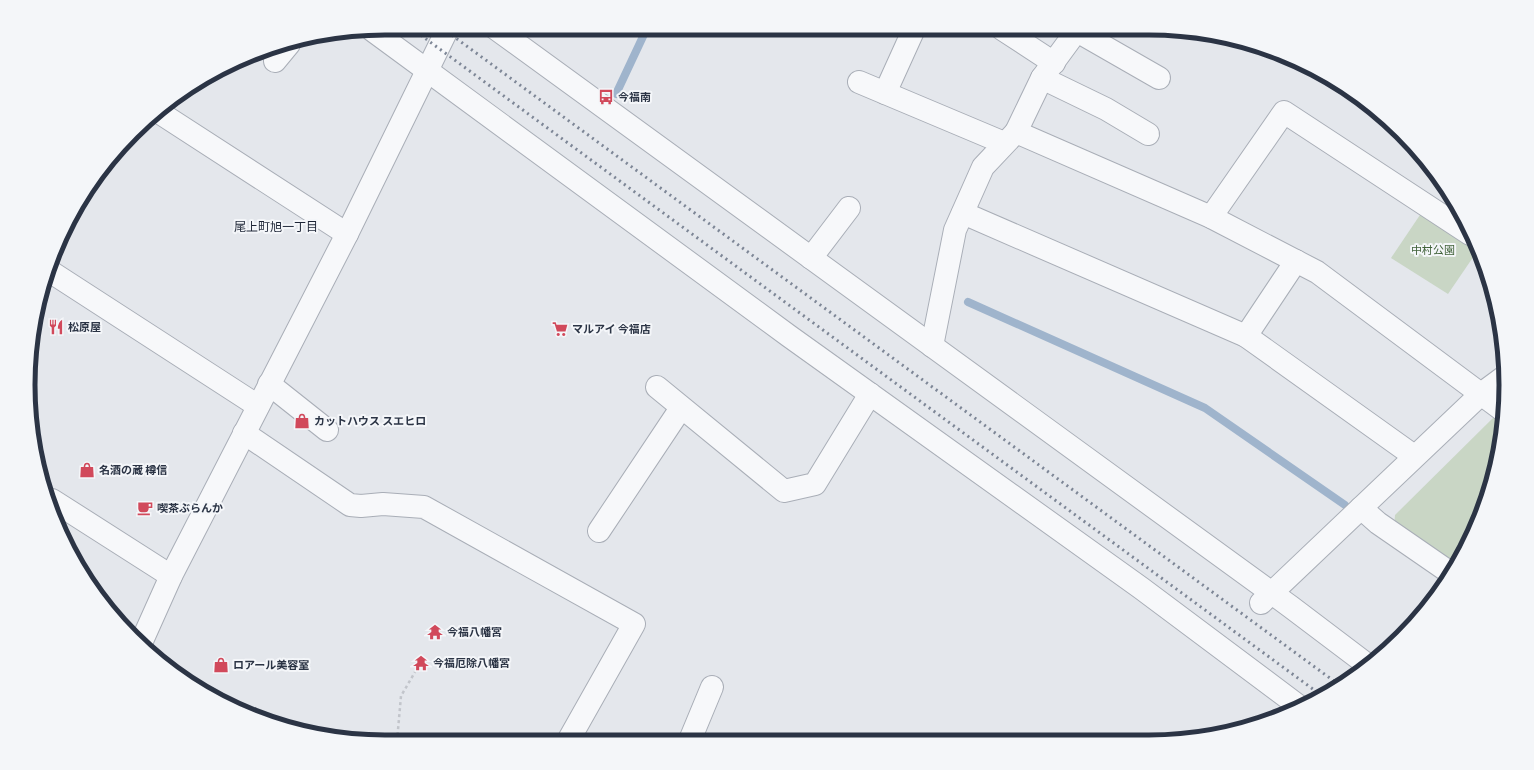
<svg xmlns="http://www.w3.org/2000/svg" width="1534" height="770" viewBox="0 0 1534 770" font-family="'Source Sans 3','Noto Sans JP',sans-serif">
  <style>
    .green { fill: #c9d6c5 }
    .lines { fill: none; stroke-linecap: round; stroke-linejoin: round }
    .stream { stroke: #9fb4cc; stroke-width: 8 }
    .minor-casing { stroke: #a9aeb7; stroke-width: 24 }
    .path { stroke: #c2c5cb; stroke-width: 2.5; stroke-dasharray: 3 3; stroke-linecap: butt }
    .minor { stroke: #f7f8fa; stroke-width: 22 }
    .rail { stroke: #7d8696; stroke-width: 3; stroke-dasharray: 2 4; stroke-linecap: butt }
    .labels { text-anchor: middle; stroke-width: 4; stroke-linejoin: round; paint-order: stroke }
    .poi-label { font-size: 11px; font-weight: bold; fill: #2b3445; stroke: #f4f6f9; text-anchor: start }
    .park-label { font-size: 11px; fill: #3f6138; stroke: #f4f6f9 }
    .neighbourhood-label { font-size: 12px; fill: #1d2536; stroke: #f4f6f9 }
    .rim { fill: none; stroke: #2b3445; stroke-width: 5 }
  </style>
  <rect width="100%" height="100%" fill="#e4e7ec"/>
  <g class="green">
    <path d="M1424,209L1474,242L1478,250L1448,294L1391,258Z"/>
    <path d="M1495,416L1503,422L1494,477L1469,543L1452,569L1394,528L1395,515Z"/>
  </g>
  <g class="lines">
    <g class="stream">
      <path d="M616,94L647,28"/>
      <path d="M968,302L1205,408L1345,505"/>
    </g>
    <defs>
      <g id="minor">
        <path d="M495,28L1291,607L1369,666"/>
        <path d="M1002,29L1054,63"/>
        <path d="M372,30L789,336L1141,588L1300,707"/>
        <path d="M1077,31L1159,78"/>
        <path d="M275,61L289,44"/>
        <path d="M1042,78L1106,109L1148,134"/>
        <path d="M859,82L1004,143"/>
        <path d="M885,93L914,29"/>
        <path d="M157,111L347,234"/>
        <path d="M1016,132L1042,78L1078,29"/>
        <path d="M963,213L1246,336L1414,456"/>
        <path d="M1211,217L1284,112L1470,234"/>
        <path d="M811,258L849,208"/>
        <path d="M51,272L258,406"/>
        <path d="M1246,336L1296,261"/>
        <path d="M932,346L955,230L983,167L1016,132L1211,217L1317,272L1505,412"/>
        <path d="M269,384L327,430"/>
        <path d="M657,387L784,491L815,484L870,394"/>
        <path d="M244,433L350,505L361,506L383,504L424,507L634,624L568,741"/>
        <path d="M52,500L171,576"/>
        <path d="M1361,508L1378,523L1449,572"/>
        <path d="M599,531L681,408"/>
        <path d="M1261,603L1481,394L1504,377"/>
        <path d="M141,643L171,576L347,234L448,28"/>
        <path d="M690,740L712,687"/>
      </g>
    </defs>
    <use href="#minor" class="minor-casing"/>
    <path class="path" d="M397,741L401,696L415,672"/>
    <use href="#minor" class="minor"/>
    <g class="rail">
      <path d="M411,28L1321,695"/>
      <path d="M442,28L1338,684"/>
    </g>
  </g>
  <defs>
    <symbol id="bus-bare" viewBox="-9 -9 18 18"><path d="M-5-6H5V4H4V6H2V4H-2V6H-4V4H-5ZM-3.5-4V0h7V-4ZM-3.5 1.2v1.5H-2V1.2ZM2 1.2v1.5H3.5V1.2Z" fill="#d1495b" stroke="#f4f6f9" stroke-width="2.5" paint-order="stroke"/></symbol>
    <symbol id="restaurant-bare" viewBox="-9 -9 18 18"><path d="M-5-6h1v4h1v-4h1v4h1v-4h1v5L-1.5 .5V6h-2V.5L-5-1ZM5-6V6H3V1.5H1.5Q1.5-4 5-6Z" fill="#d1495b" stroke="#f4f6f9" stroke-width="2.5" paint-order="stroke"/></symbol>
    <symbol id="supermarket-bare" viewBox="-9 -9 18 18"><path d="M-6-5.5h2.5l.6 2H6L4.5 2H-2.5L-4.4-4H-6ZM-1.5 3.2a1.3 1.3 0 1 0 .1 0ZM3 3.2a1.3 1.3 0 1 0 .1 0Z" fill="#d1495b" stroke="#f4f6f9" stroke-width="2.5" paint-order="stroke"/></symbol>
    <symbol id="shop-bare" viewBox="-9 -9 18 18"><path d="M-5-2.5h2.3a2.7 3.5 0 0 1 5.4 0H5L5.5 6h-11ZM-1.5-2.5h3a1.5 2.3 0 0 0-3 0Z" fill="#d1495b" stroke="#f4f6f9" stroke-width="2.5" paint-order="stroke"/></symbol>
    <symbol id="cafe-bare" viewBox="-9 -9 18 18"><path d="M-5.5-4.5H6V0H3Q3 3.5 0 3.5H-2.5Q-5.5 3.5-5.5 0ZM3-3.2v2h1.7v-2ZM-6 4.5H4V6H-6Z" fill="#d1495b" stroke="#f4f6f9" stroke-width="2.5" paint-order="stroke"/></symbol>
    <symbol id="temple-bare" viewBox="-9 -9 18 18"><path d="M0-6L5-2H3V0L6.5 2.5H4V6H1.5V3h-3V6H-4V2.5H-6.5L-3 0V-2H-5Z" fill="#d1495b" stroke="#f4f6f9" stroke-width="2.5" paint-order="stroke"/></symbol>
  </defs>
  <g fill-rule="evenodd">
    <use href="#bus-bare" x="595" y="86" width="22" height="22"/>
    <use href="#restaurant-bare" x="45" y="316" width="22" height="22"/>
    <use href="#supermarket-bare" x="549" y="318" width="22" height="22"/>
    <use href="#shop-bare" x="291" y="410" width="22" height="22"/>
    <use href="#shop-bare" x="76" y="459" width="22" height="22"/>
    <use href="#cafe-bare" x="134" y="497" width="22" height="22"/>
    <use href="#temple-bare" x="424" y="621" width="22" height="22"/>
    <use href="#temple-bare" x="410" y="652" width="22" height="22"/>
    <use href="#shop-bare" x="210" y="654" width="22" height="22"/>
  </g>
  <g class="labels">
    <g class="poi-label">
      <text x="618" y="101">今福南</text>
      <text x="68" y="331">松原屋</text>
      <text x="572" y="333">マルアイ 今福店</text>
      <text x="314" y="425">カットハウス スエヒロ</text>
      <text x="99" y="474">名酒の蔵 樽信</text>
      <text x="157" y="512">喫茶ぶらんか</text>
      <text x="447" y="636">今福八幡宮</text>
      <text x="433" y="667">今福厄除八幡宮</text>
      <text x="233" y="669">ロアール美容室</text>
    </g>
    <g class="park-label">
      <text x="1433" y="254">中村公園</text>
    </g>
    <g class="neighbourhood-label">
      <text x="276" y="231">尾上町旭一丁目</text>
    </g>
  </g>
  <path d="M0 0H1534V770H0ZM385 35H1149A350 350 0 0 1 1499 385V385A350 350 0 0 1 1149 735H385A350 350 0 0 1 35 385V385A350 350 0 0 1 385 35Z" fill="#f4f6f9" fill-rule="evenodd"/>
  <path class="rim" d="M385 35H1149A350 350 0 0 1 1499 385V385A350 350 0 0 1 1149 735H385A350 350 0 0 1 35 385V385A350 350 0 0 1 385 35Z"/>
</svg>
